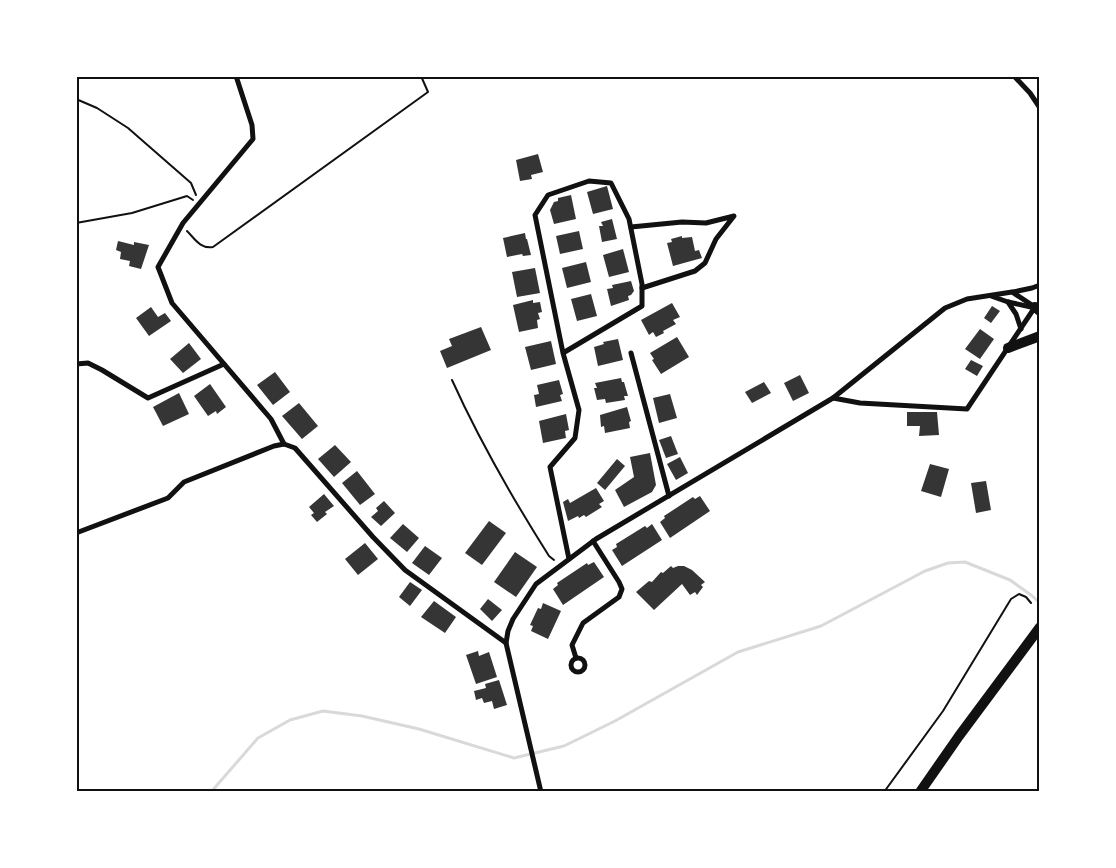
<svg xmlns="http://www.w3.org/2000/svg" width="1116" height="868" viewBox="0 0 1116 868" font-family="Helvetica,sans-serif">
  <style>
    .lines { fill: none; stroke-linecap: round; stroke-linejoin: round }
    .stream { stroke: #d9d9d9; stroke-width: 3 }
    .building { fill: #353535 }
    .path { stroke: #111; stroke-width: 2 }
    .minor { stroke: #111; stroke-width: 5 }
    .primary { stroke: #111; stroke-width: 10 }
    .neatline { fill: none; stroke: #111; stroke-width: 2 }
  </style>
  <rect width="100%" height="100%" fill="#fff"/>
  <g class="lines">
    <path class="stream" d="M211,792L258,738L290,720L323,711L362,716L419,729L514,758L564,746L615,721L738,652L821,626L925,571L948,563L965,562L1010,580L1031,595L1040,603"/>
  </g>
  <g class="building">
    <path d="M538,154L543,172L531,175L532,179L520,181L516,160Z"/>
    <path d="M607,186L613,209L593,214L587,192Z"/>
    <path d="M571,195L576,219L554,224L550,210L554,202L558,201V198Z"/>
    <path d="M612,219L617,239L602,242L599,226H603L601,222Z"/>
    <path d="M579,231L583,249L560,254L556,236Z"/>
    <path d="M525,233L526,239H527L531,255L523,256L522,254L507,257L503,238Z"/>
    <path d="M682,236V238L692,237L695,251L699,250L702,258L673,266L667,243L672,242L671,239Z"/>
    <path d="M118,241L134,245V242L149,245L141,269L129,266L130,261L120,259L121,252L116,250Z"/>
    <path d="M623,249L629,272L609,277L603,255Z"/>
    <path d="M586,262L591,282L567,288L562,268Z"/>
    <path d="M535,268L540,293L517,297L512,272Z"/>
    <path d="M631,281L634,291L631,295L628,296L629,300L611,306L607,289L613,288L612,285Z"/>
    <path d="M591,294L597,316L577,321L571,299Z"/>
    <path d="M533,300V303L540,302L542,312L538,313L540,319L537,320L538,328L519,332L513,305Z"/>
    <path d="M672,303L680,317L673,320L676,324L663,331L664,333L656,337L653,332L649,335L641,320Z"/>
    <path d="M992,306L1000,311L991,323L984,318Z"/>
    <path d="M151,307L158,317L165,313L171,321L149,336L136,318Z"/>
    <path d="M481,327L491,350L447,368L440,351L452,346L449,339Z"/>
    <path d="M980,329L994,339L980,359L965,349Z"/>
    <path d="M677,337L689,357L661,374L652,360L654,359L650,353Z"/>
    <path d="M618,339L623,360L598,366L594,347L604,344L603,342Z"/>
    <path d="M551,341L556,364L531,370L525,347Z"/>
    <path d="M189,343L201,359L183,373L170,359Z"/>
    <path d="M971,360L983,366L977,376L965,369Z"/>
    <path d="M275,372L290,392L273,405L257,385Z"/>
    <path d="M800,375L809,393L793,401L784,383Z"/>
    <path d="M621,378L622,382H624L628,396H624L625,400L606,403L605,399L597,400L594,388H597L595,383Z"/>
    <path d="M559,380L563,394L560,395L562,401L536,407L534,395L539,394L537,385Z"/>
    <path d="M764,382L771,393L752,403L745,392Z"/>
    <path d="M210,384L226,407L217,414L216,411L208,416L194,396Z"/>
    <path d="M179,393L189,414L163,426L153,407Z"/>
    <path d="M670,394L677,418L659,423L653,398Z"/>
    <path d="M299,403L318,426L302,439L282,416Z"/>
    <path d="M627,407L631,421L629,422L630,428L605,433L604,426L601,427L600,415Z"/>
    <path d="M907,412H937L939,435L919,436L920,426H907Z"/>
    <path d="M566,414L569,430L565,431L566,438L543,443L539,421Z"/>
    <path d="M671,436L678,454L666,458L659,440Z"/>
    <path d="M335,445L351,462L334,477L318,459Z"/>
    <path d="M650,453L656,485L652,492L624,507L615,490L634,477L630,457Z"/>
    <path d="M680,457L688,473L676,480L667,464Z"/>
    <path d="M617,459L625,466L605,490L597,483Z"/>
    <path d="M930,464L949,469L941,497L921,491Z"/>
    <path d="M357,471L375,494L360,505L342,483Z"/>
    <path d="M986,481L991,510L976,513L971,483Z"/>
    <path d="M596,488L604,501L599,504L602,507L586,517L584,515L579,518L578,516L568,521L563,502L568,499L570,503Z"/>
    <path d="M324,494L334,506L325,512L327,514L317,522L311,515L314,513L309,507Z"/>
    <path d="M700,496L710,511L670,538L660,522L665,518L664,516L693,497L695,499Z"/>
    <path d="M384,501L395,513L381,526L371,517L378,511L376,508Z"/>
    <path d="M489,521L506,533L482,565L465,553Z"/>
    <path d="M403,524L419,538L407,552L390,538Z"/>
    <path d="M652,524L662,540L622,566L612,550L617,547L616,544L645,526L647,528Z"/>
    <path d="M365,543L378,559L358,575L345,559Z"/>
    <path d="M425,546L442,558L429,575L412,563Z"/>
    <path d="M515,552L537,567L516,597L494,582Z"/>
    <path d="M594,562L604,577L563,605L553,589L558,585L557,583L587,563L588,565Z"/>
    <path d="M671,566L673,568L678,566H684L692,570L705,582L701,585L703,587L697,595L695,592L690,595L682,584L654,610L636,592L649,581L652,582L661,572L663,573Z"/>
    <path d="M410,582L422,590L410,606L399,597Z"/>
    <path d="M488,599L502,610L492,621L480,609Z"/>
    <path d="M434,601L456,617L445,633L421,617Z"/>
    <path d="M543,603L561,611L548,639L531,631L533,626L530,625L538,608L541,609Z"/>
    <path d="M478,651L479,656L489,652L497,677L476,684L466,655Z"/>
    <path d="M499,680L507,705L494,709L492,701L484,703L482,698L476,700L474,691L486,688L485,684Z"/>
  </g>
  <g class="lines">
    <g class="path">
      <path d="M76,99L97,108L128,128L191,183L196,195"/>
      <path d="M76,223L132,213L187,196L193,200"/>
      <path d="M187,231C195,239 200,249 213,247L428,92L421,76"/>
      <path d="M452,380C480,442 513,499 549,556L554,560"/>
      <path d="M884,792L943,711L1011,599L1019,594L1026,597L1031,603"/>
    </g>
    <g class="minor">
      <path d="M236,76L252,125L253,139L183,223L158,267L172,303L271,419L284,444"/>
      <path d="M1014,76L1030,93L1040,108"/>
      <path d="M631,227L682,222L706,223L734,216L716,239L705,263L695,271L642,288"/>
      <path d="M1013,292L1032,288L1040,285"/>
      <path d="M991,296L1008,302L1031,307"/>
      <path d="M1008,302L1016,314L1021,329"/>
      <path d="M563,353L642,306V284L629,219L611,183L589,181L548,195L535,215L563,353L579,410L575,438L550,467L569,559"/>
      <path d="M631,353L669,496"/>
      <path d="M76,364L88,363L102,370L148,398L224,364"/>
      <path d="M833,398L860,403L967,409L1035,307"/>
      <path d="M76,533L168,498L184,482L274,446L284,444L295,448L373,537L405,570L506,643"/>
      <circle cx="578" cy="665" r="7"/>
      <path d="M576,658L572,645L583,623L619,597L622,589L619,582L593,541"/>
      <path d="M541,792L506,643L508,631L513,619L536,584L596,539L833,398L945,308L967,299L1012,292L1035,307"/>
    </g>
    <g class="primary">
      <path d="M1035,307L1040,311"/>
      <path d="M1008,348L1040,336"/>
      <path d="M920,792L959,736L1040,627"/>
    </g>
  </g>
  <rect width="1116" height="868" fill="none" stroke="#ffffff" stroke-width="155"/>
  <rect x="78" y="78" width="960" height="712" class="neatline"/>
</svg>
